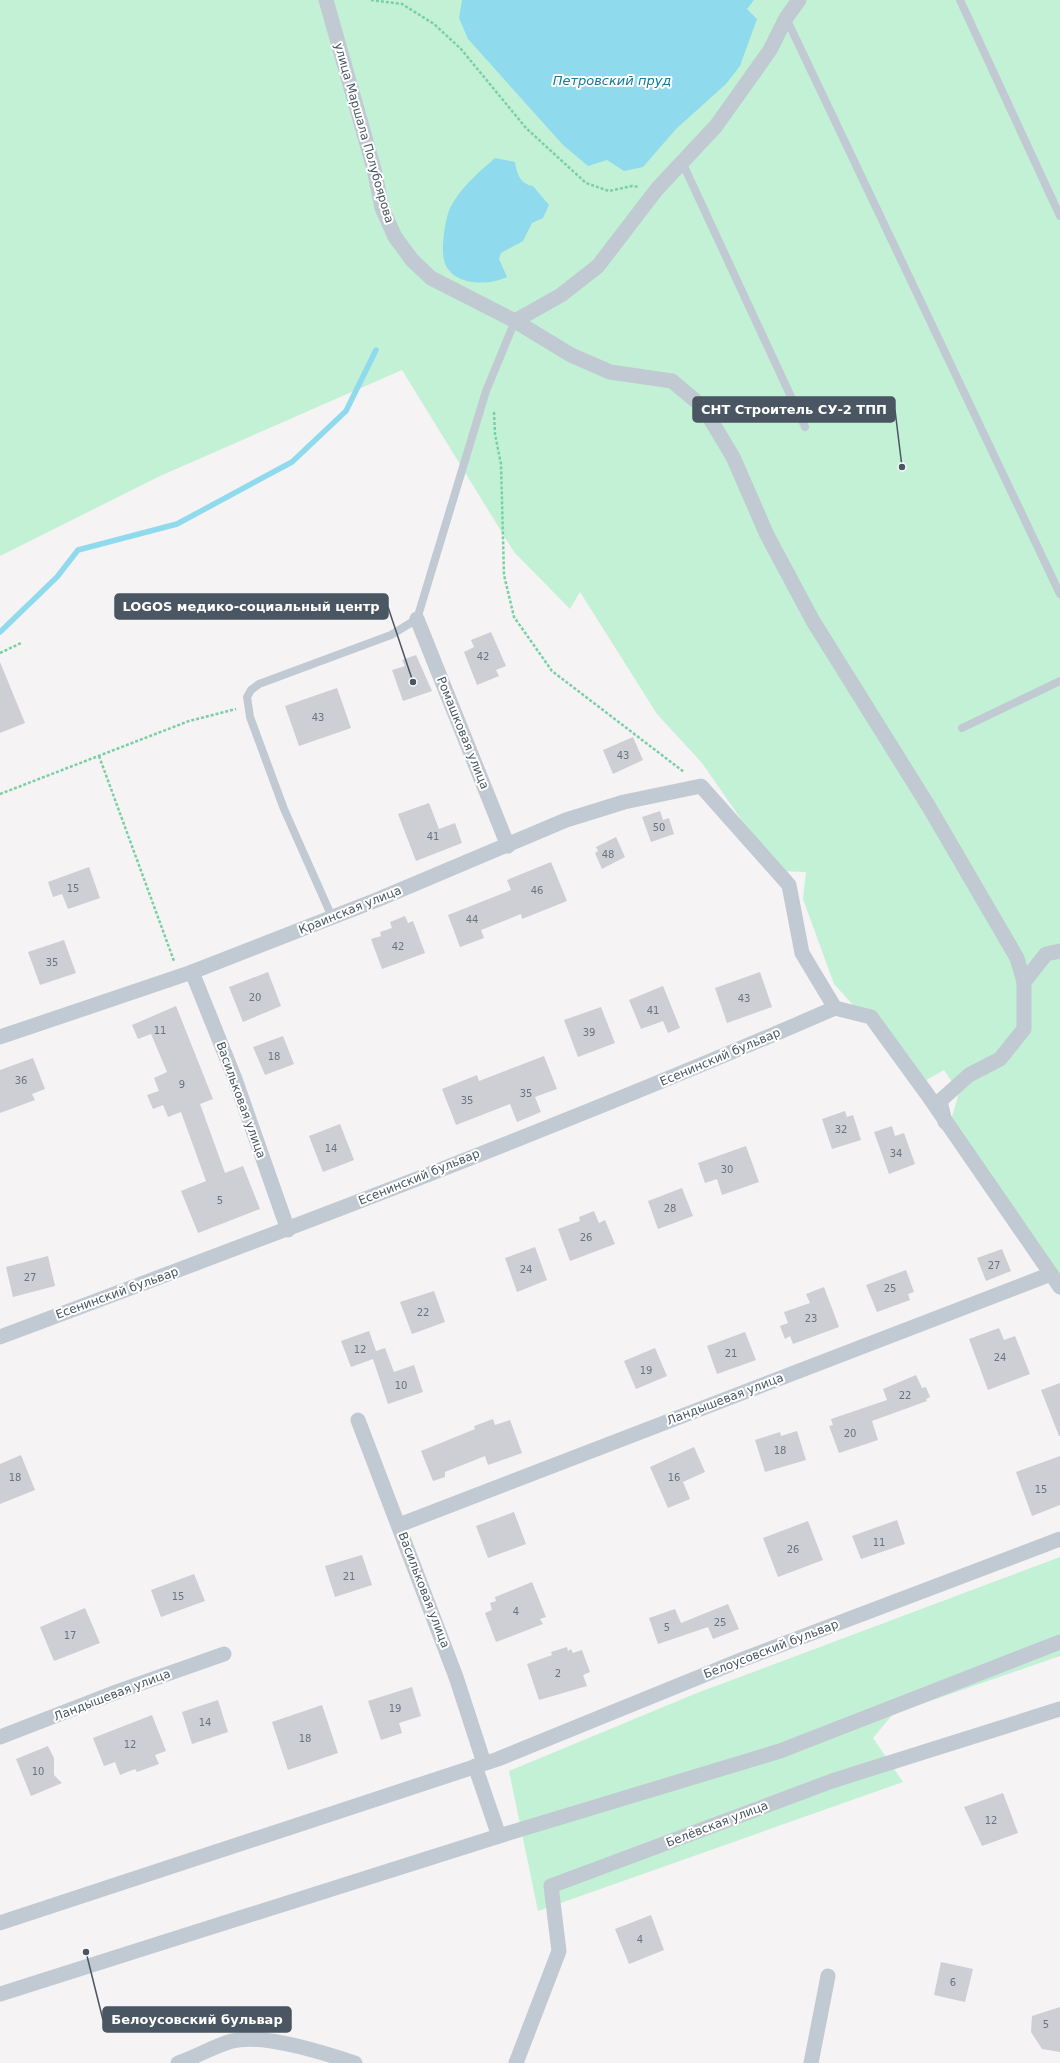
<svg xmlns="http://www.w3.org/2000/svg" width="1060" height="2063" viewBox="0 0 1060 2063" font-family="'DejaVu Sans',sans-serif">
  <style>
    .green { fill: #c3f1d5 }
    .water { fill: #90daee }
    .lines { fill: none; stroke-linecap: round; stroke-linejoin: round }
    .stream { stroke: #90daee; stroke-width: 5.5 }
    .building { fill: #cdcfd5 }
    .path { stroke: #7ad0a6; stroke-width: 2.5; stroke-dasharray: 3 2; stroke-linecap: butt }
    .lane { stroke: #c1cad2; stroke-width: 8 }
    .street { stroke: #c1cad2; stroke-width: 15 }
    .labels { text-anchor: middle; stroke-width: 4; stroke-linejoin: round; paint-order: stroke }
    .number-label { font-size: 10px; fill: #6b747e }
    .street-label { font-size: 12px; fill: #4a5661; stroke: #fff }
    .water-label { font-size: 13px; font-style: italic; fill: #0c7c9b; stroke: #fff }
    .leader { fill: none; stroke: #4a5661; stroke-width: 1.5 }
    .callout-dot { fill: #4a5661; stroke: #fff; stroke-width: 1.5 }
    .callout { fill: #4a5661; stroke: #4a5661; stroke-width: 1.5 }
    .callout-label { font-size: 13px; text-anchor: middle; font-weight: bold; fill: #fff }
  </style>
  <rect width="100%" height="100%" fill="#f5f3f3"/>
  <g class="green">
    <path d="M0,0H1060V1274L950,1123L959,1093L944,1070L923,1082L834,984L803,899L806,872L777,871L702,763L657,714L580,592L570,609L514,552L402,370L160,476L0,556Z"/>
    <path d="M1060,1557V1656L893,1714L873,1738L903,1782L538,1911L509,1771L697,1693Z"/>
  </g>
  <g class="water">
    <path d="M462,0H754L747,9L757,19L740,66L726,84L676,129L643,167L624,171L607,160L588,166L563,145L468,39L459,18Z"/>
    <path d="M495,158L515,162C517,174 520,184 533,186L549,205L543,218L532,223L523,241L501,253L499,259L507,277C489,286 453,286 445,263C440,252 445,219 450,208C461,187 477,174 495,158Z"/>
  </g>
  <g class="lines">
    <path class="stream" d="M0,632L57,577L78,550L177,524L292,462L346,411L376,350"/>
  </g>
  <g class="building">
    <path d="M491,632L506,666L496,670L499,676L477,685L464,652L474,647L471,640Z"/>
    <path d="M416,655L432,691L403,701L392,670L405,666L402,660Z"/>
    <path d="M0,662L25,723L0,733Z"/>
    <path d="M337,688L351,728L299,746L285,706Z"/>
    <path d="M633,737L643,760L613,774L603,750Z"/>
    <path d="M429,803L439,829L455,823L462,843L416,861L398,814Z"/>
    <path d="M660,811L663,820L669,818L674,834L651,842L642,817Z"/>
    <path d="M616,837L625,857L602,869L595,853L598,851L596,847Z"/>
    <path d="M551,862L567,901L522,919L521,914L481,930L484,938L460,947L448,915L511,890L507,880Z"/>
    <path d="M89,867L100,898L68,909L62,894L53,897L48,882Z"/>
    <path d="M405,916L408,923L413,921L425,953L382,969L371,939L381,936L380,932L392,928L390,922Z"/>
    <path d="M64,940L76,973L40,985L28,952Z"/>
    <path d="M268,972L281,1006L243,1022L229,987Z"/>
    <path d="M760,972L772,1007L727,1023L715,988Z"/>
    <path d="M663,986L680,1028L668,1033L663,1021L641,1029L629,1000Z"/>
    <path d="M176,1006L213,1099L200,1104L225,1173L243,1166L260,1209L198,1233L181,1191L206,1181L181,1112L168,1117L163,1105L153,1109L147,1095L159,1091L154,1078L167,1072L151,1034L138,1039L132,1025Z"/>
    <path d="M601,1007L615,1043L578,1057L564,1020Z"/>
    <path d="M283,1036L294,1064L265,1075L253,1047Z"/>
    <path d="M544,1056L557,1089L535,1097L541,1112L517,1122L510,1104L456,1125L442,1089L477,1075L479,1081Z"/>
    <path d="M33,1058L45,1089L32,1094L35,1100L0,1113V1070Z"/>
    <path d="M845,1111L847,1117L853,1115L861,1140L832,1149L822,1119Z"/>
    <path d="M340,1124L354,1160L323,1172L309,1136Z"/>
    <path d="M892,1126L895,1136L904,1133L915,1164L889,1174L874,1132Z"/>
    <path d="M746,1146L759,1182L722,1195L717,1179L705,1183L698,1163Z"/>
    <path d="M682,1188L693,1216L658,1229L648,1201Z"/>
    <path d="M594,1211L599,1223L605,1220L615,1244L570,1261L558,1229L580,1221L579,1217Z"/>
    <path d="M535,1247L547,1280L517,1292L505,1258Z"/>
    <path d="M1002,1249L1011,1271L986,1281L977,1258Z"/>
    <path d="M48,1256L55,1286L13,1297L6,1267Z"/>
    <path d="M906,1270L914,1292L908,1294L910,1300L877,1312L866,1285Z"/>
    <path d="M824,1287L839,1327L793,1344L790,1336L785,1339L780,1326L788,1323L784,1312L810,1303L806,1294Z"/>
    <path d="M434,1291L445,1322L412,1334L400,1302Z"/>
    <path d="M999,1328L1004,1340L1015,1336L1030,1374L988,1390L969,1339Z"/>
    <path d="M369,1331L376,1351L385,1348L394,1372L414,1365L423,1392L388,1404L373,1359L351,1367L341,1341Z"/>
    <path d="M745,1332L756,1360L717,1374L707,1346Z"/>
    <path d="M655,1348L667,1376L636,1389L624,1361Z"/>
    <path d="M916,1375L922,1388L926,1387L930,1397L926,1399L927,1401L872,1421L878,1440L839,1453L829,1426L833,1425L831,1419L887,1400L883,1389Z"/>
    <path d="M1060,1383V1436H1059L1041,1390Z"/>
    <path d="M493,1419L495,1425L510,1420L522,1453L488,1465L485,1456L445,1472V1477L433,1481L421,1451L475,1429L474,1426Z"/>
    <path d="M797,1431L806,1460L765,1472L755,1440L780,1432L781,1436Z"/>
    <path d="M694,1447L705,1472L683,1482L690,1499L668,1508L650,1467Z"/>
    <path d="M21,1455L35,1490L0,1504V1464Z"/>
    <path d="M1060,1456V1505L1032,1516L1016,1472Z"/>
    <path d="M514,1512L526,1544L488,1558L476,1526Z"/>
    <path d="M897,1520L905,1544L861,1559L852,1536Z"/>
    <path d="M808,1521L823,1560L778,1577L763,1538Z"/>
    <path d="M362,1555L372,1585L335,1597L325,1566Z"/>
    <path d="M194,1574L205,1601L161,1617L151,1590Z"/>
    <path d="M532,1582L546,1617L540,1619L543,1624L496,1642L485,1613L492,1610L490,1603L496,1601L495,1597Z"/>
    <path d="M728,1604L739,1629L713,1639L708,1627L658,1644L649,1618L675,1609L681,1623Z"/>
    <path d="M85,1608L100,1643L54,1661L40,1627Z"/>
    <path d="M567,1647L568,1651L571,1649L573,1653L582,1650L590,1672L583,1675L587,1686L539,1700L527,1664L552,1655L551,1652Z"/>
    <path d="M412,1687L421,1716L399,1723L402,1733L381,1740L368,1701Z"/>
    <path d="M218,1700L228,1732L192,1744L182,1712Z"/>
    <path d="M322,1705L338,1753L288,1770L272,1722Z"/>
    <path d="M152,1715L166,1751L155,1755L159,1764L137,1772L135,1769L120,1775L115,1762L104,1766L93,1738Z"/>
    <path d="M48,1746L54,1758V1775L62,1783L31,1796L16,1759Z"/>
    <path d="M1003,1793L1018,1833L982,1846L964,1807Z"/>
    <path d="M651,1915L664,1950L629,1964L615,1929Z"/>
    <path d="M941,1962L973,1969L965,2002L934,1995Z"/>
    <path d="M1060,2007V2052L1042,2049L1031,2032L1032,2016Z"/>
  </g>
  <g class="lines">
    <g class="path">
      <path d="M371,0L402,4L434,24L461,49L526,128L586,183L609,191L632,186L639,187"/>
      <path d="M494,412L495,434L501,464L504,575L514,617L552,671L684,772"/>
      <path d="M0,653L21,643"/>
      <path d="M99,756L174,961"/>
      <path d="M0,794L189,721L236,709"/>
    </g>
    <g class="lane">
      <path d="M960,0L1060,216"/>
      <path d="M786,18L1060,594"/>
      <path d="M682,162L805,427"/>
      <path d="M962,728L1060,681"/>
      <path d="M332,917L284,809L250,717L247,697L251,690L259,684L391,635L417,619L486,391L515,321"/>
    </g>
    <g class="street">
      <path d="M326,0L374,169L382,208L395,237L412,260L431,278L515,321L571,355L610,372L672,381L703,407L733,457L767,535L813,621L929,807L1017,958L1024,982V1029L1000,1059L969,1075L940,1101L945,1122"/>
      <path d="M515,321L561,295L598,266L657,189L716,126L770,50L786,18L799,0"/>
      <path d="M417,619L508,846"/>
      <path d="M192,972L235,1079L288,1230"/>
      <path d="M1024,982L1046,954L1060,951"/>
      <path d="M0,1037L192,972L379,899L566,820L624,802L701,786L789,885L802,953L835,1008L871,1017L927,1094L1060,1287"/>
      <path d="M0,1337C280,1232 561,1127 835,1008"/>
      <path d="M358,1420L456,1677L484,1763"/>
      <path d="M399,1525L1051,1274"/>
      <path d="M0,1737L119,1691L224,1654"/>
      <path d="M475,1766L499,1836"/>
      <path d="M0,1923L498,1759L741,1660L1060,1539"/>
      <path d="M0,1994L499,1836L780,1751L1060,1642"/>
      <path d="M178,2063C196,2057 214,2046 232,2041C263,2033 325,2053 355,2063"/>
      <path d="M516,2063L559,1951L551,1886L832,1781L1060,1709"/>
      <path d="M811,2063L828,1976"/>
    </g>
  </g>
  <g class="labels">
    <g class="number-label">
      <text x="483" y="660">42</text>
      <text x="318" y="721">43</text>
      <text x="623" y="759">43</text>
      <text x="659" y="831">50</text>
      <text x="433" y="840">41</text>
      <text x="608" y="858">48</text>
      <text x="73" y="892">15</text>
      <text x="537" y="894">46</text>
      <text x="472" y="923">44</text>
      <text x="398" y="950">42</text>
      <text x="52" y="966">35</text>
      <text x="255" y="1001">20</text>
      <text x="744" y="1002">43</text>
      <text x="653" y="1014">41</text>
      <text x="160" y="1034">11</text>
      <text x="589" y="1036">39</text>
      <text x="274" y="1060">18</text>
      <text x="21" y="1084">36</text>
      <text x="182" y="1088">9</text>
      <text x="526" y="1097">35</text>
      <text x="467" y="1104">35</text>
      <text x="841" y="1133">32</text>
      <text x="331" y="1152">14</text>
      <text x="896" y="1157">34</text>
      <text x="727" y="1173">30</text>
      <text x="220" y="1204">5</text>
      <text x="670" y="1212">28</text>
      <text x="586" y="1241">26</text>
      <text x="994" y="1269">27</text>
      <text x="526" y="1273">24</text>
      <text x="30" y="1281">27</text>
      <text x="890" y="1292">25</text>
      <text x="423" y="1316">22</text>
      <text x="811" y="1322">23</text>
      <text x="360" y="1353">12</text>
      <text x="731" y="1357">21</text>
      <text x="1000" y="1361">24</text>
      <text x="646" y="1374">19</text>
      <text x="401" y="1389">10</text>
      <text x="905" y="1399">22</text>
      <text x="850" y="1437">20</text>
      <text x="780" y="1454">18</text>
      <text x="15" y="1481">18</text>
      <text x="674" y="1481">16</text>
      <text x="1041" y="1493">15</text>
      <text x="879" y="1546">11</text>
      <text x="793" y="1553">26</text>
      <text x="349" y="1580">21</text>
      <text x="178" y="1600">15</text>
      <text x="516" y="1615">4</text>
      <text x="720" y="1626">25</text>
      <text x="667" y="1631">5</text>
      <text x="70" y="1639">17</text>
      <text x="558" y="1677">2</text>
      <text x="395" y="1712">19</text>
      <text x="205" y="1726">14</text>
      <text x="305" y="1742">18</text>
      <text x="130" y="1748">12</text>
      <text x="38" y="1775">10</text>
      <text x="991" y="1824">12</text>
      <text x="640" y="1943">4</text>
      <text x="953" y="1986">6</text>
      <text x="1046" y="2028">5</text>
    </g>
    <g class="street-label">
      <text transform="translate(364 133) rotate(74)" y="4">улица Маршала Полубоярова</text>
      <text transform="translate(463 733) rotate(68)" y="4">Ромашковая улица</text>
      <text transform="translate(350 910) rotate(-22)" y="4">Краинская улица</text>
      <text transform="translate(720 1057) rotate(-23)" y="4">Есенинский бульвар</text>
      <text transform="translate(241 1100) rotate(70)" y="4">Васильковая улица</text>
      <text transform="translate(419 1177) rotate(-22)" y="4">Есенинский бульвар</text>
      <text transform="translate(117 1293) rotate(-20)" y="4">Есенинский бульвар</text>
      <text transform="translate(725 1399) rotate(-21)" y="4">Ландышевая улица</text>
      <text transform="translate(424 1590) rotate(69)" y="4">Васильковая улица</text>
      <text transform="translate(771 1649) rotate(-21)" y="4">Белоусовский бульвар</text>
      <text transform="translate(112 1695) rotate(-21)" y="4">Ландышевая улица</text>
      <text transform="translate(717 1824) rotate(-21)" y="4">Белёвская улица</text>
    </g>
    <g class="water-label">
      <text x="612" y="85">Петровский пруд</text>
    </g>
  </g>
  <path class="leader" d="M902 467L895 410M413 682L388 607M86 1952L103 2020"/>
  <g class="callout-dot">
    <circle cx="902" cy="467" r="4"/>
    <circle cx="413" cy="682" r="4"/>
    <circle cx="86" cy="1952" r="4"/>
  </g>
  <g class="callout">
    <rect x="693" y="397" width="202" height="25" rx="4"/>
    <rect x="115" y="594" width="273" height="25" rx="4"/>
    <rect x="103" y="2007" width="188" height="25" rx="4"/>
  </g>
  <g class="callout-label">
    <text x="794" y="414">СНТ Строитель СУ-2 ТПП</text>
    <text x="251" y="611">LOGOS медико-социальный центр</text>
    <text x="197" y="2024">Белоусовский бульвар</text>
  </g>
</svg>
